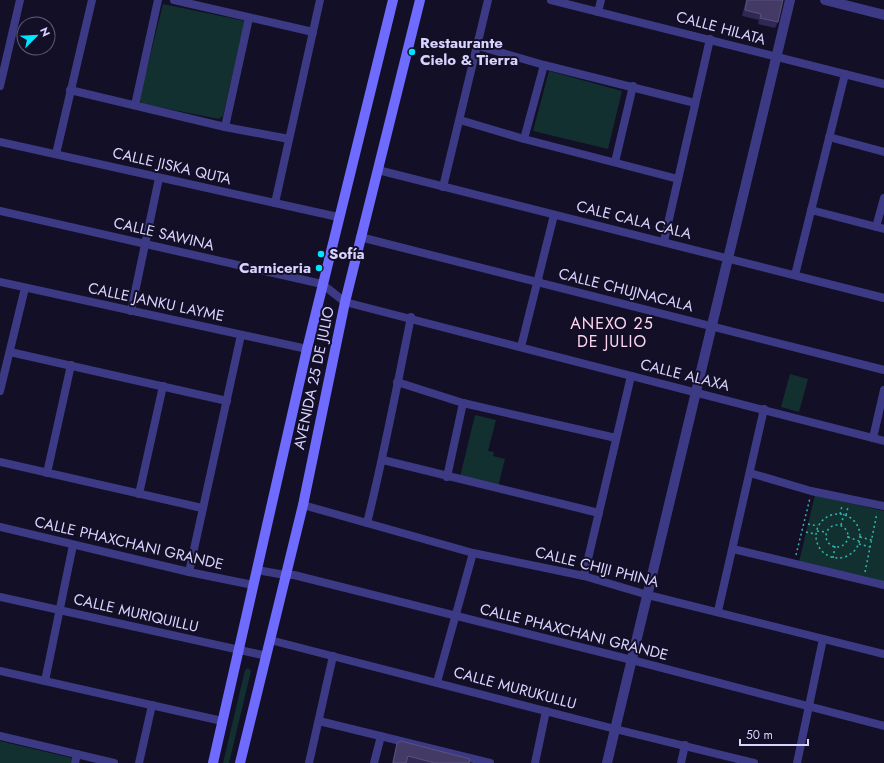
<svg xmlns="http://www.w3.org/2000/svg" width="884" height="763" viewBox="0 0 884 763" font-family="Jost,sans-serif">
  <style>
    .green { fill: #12302f }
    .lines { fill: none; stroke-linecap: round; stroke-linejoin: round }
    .path { stroke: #2fb8b0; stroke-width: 1.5; stroke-dasharray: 2 3; stroke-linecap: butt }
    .minor { stroke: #3d3a85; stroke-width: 8 }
    .tertiary { stroke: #3d3a85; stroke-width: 10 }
    .secondary { stroke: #6f6bff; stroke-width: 10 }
    .wall { fill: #312854 }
    .building { fill: #433a66; stroke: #5a527e }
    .poi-dot { fill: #00e5ff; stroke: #130f26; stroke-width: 1.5 }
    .labels { text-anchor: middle; stroke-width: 4; stroke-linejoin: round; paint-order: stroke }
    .street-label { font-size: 15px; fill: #d9d4ff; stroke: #130f26 }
    .poi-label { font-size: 15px; font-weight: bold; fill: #d9d4ff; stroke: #130f26; text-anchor: start }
    .neighbourhood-label { font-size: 16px; letter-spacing: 1px; fill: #ffd6f0; stroke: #130f26 }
  </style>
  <rect width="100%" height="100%" fill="#130f26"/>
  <g class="green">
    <path d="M163,4L245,21L223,116L219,119L143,104L139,100Z"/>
    <path d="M549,71L622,91L608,149L533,131Z"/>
    <path d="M790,374L808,379L799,412L781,407Z"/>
    <path d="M475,415L496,420L488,451L494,452L493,456L505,459L498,487L460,477Z"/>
    <path d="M815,495L884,511V582L799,562Z"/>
    <path d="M248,668L251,671L229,763H223L245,670Z"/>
    <path d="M0,741L72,758L71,763H0Z"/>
  </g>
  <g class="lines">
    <g class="path">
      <circle cx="838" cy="536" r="22"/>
      <path d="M840,514L842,506"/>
      <path d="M846,515L848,507"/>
      <path d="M808,524L818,526"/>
      <path d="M841,525L844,514"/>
      <circle cx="837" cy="536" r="11"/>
      <path d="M817,531L827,532"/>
      <path d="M806,532L815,534"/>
      <path d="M848,537L859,541"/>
      <path d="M860,537L872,540"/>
      <path d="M859,544L870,547"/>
      <path d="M796,555L810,498"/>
      <path d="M833,558L835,546"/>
      <path d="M865,572L877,513"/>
    </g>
    <g class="minor">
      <path d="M174,0L313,32"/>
      <path d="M551,0L884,84"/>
      <path d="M598,12L601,0"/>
      <path d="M478,46L544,65L695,103"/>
      <path d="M0,86L20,0"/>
      <path d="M70,90L225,127L289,139"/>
      <path d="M135,105L158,0"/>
      <path d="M460,120L524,139L678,179"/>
      <path d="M225,127L249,18"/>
      <path d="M829,137L884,152"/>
      <path d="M524,139L544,65"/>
      <path d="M0,142L338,217"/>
      <path d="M56,154L92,0"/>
      <path d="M615,162L633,86"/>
      <path d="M378,170L884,298"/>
      <path d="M443,187L488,0"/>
      <path d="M275,203L320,0"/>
      <path d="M811,210L884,229"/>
      <path d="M0,211L322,284L345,302L884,441"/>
      <path d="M876,227L884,198"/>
      <path d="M360,237L884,370"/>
      <path d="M664,241L710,39"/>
      <path d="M795,275L845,74"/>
      <path d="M0,282L307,349"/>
      <path d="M131,311L159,178"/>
      <path d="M521,347L554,215"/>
      <path d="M10,352L227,401"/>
      <path d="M397,382L463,403L616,438"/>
      <path d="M0,391L25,288"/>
      <path d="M873,438L884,390"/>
      <path d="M383,460L599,513"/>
      <path d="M0,462L202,508"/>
      <path d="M47,473L71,365"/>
      <path d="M750,473L811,491L884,506"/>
      <path d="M447,477L463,403"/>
      <path d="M139,494L163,386"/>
      <path d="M303,505L473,553L584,576L648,595L884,654"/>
      <path d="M367,523C384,455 397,386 411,317"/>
      <path d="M0,527L189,572L253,585"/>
      <path d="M733,549L884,585"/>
      <path d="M257,570L285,575H294L632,660L884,726"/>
      <path d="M189,572L241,335"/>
      <path d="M584,576L631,376"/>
      <path d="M0,597L267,656"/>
      <path d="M718,611L764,409"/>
      <path d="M270,640L615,729L754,763"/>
      <path d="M0,671L222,721"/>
      <path d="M45,681L73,545"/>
      <path d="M437,682L473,553"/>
      <path d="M319,721L490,763"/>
      <path d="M0,736L114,763"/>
      <path d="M75,763L77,754"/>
      <path d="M139,763L152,705"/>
      <path d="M309,763L333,656"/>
      <path d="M374,763L381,736"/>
      <path d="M535,763L546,711"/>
      <path d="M681,763L685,745"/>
      <path d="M797,763L823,639"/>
    </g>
    <g class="tertiary">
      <path d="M825,0L884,15"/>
      <path d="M607,763L790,0"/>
    </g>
    <g class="secondary">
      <path d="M213,763L307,349L393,0"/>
      <path d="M240,763L303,505L345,302L420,0"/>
    </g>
  </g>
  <g class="wall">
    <path d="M746,0H783L778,22L775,28L758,24L759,20L742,16Z"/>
    <path d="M397,743L469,763H392Z"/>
  </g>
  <g class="building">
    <path d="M747,0H783L778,22L760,18L761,14L745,10Z"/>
    <path d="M401,741L470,759L469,763H435L408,756L406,763H393L397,743Z"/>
  </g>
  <g class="poi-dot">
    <circle cx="412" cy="52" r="4"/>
    <circle cx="321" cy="254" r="4"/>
    <circle cx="319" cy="268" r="4"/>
  </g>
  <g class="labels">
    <g class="street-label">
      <text transform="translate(721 28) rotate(15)" y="5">CALLE HILATA</text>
      <text transform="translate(172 166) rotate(13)" y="5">CALLE JISKA QUTA</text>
      <text transform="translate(634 220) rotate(14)" y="5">CALE CALA CALA</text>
      <text transform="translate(164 234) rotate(13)" y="5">CALLE SAWINA</text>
      <text transform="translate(626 290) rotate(14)" y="5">CALLE CHUJNACALA</text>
      <text transform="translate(156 302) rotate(12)" y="5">CALLE JANKU LAYME</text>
      <text transform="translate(685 375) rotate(14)" y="5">CALLE ALAXA</text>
      <text transform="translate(314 378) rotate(-78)" y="5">AVENIDA 25 DE JULIO</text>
      <text transform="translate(129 543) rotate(13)" y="5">CALLE PHAXCHANI GRANDE</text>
      <text transform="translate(597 567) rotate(14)" y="5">CALLE CHIJI PHINA</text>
      <text transform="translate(136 613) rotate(13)" y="5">CALLE MURIQUILLU</text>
      <text transform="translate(574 632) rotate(14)" y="5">CALLE PHAXCHANI GRANDE</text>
      <text transform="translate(515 688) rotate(15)" y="5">CALLE MURUKULLU</text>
    </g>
    <g class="poi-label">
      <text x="420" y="48">Restaurante<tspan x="420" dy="17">Cielo &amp; Tierra</tspan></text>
      <text x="329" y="259">Sofía</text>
      <text x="311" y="273" text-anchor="end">Carniceria</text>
    </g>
    <g class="neighbourhood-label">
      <text x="612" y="329">ANEXO 25<tspan x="612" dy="18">DE JULIO</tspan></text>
    </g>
  </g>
  <g transform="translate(36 36) rotate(66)"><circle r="19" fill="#130f26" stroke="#625e7d"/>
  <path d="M0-3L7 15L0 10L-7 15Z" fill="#00e5ff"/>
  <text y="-6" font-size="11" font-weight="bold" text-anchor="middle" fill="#d9d4ff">N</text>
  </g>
  <path d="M740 739v6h68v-6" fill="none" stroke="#d9d4ff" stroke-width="2"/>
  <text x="746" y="739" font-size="12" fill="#d9d4ff" stroke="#130f26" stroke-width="3" paint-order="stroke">50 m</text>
</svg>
